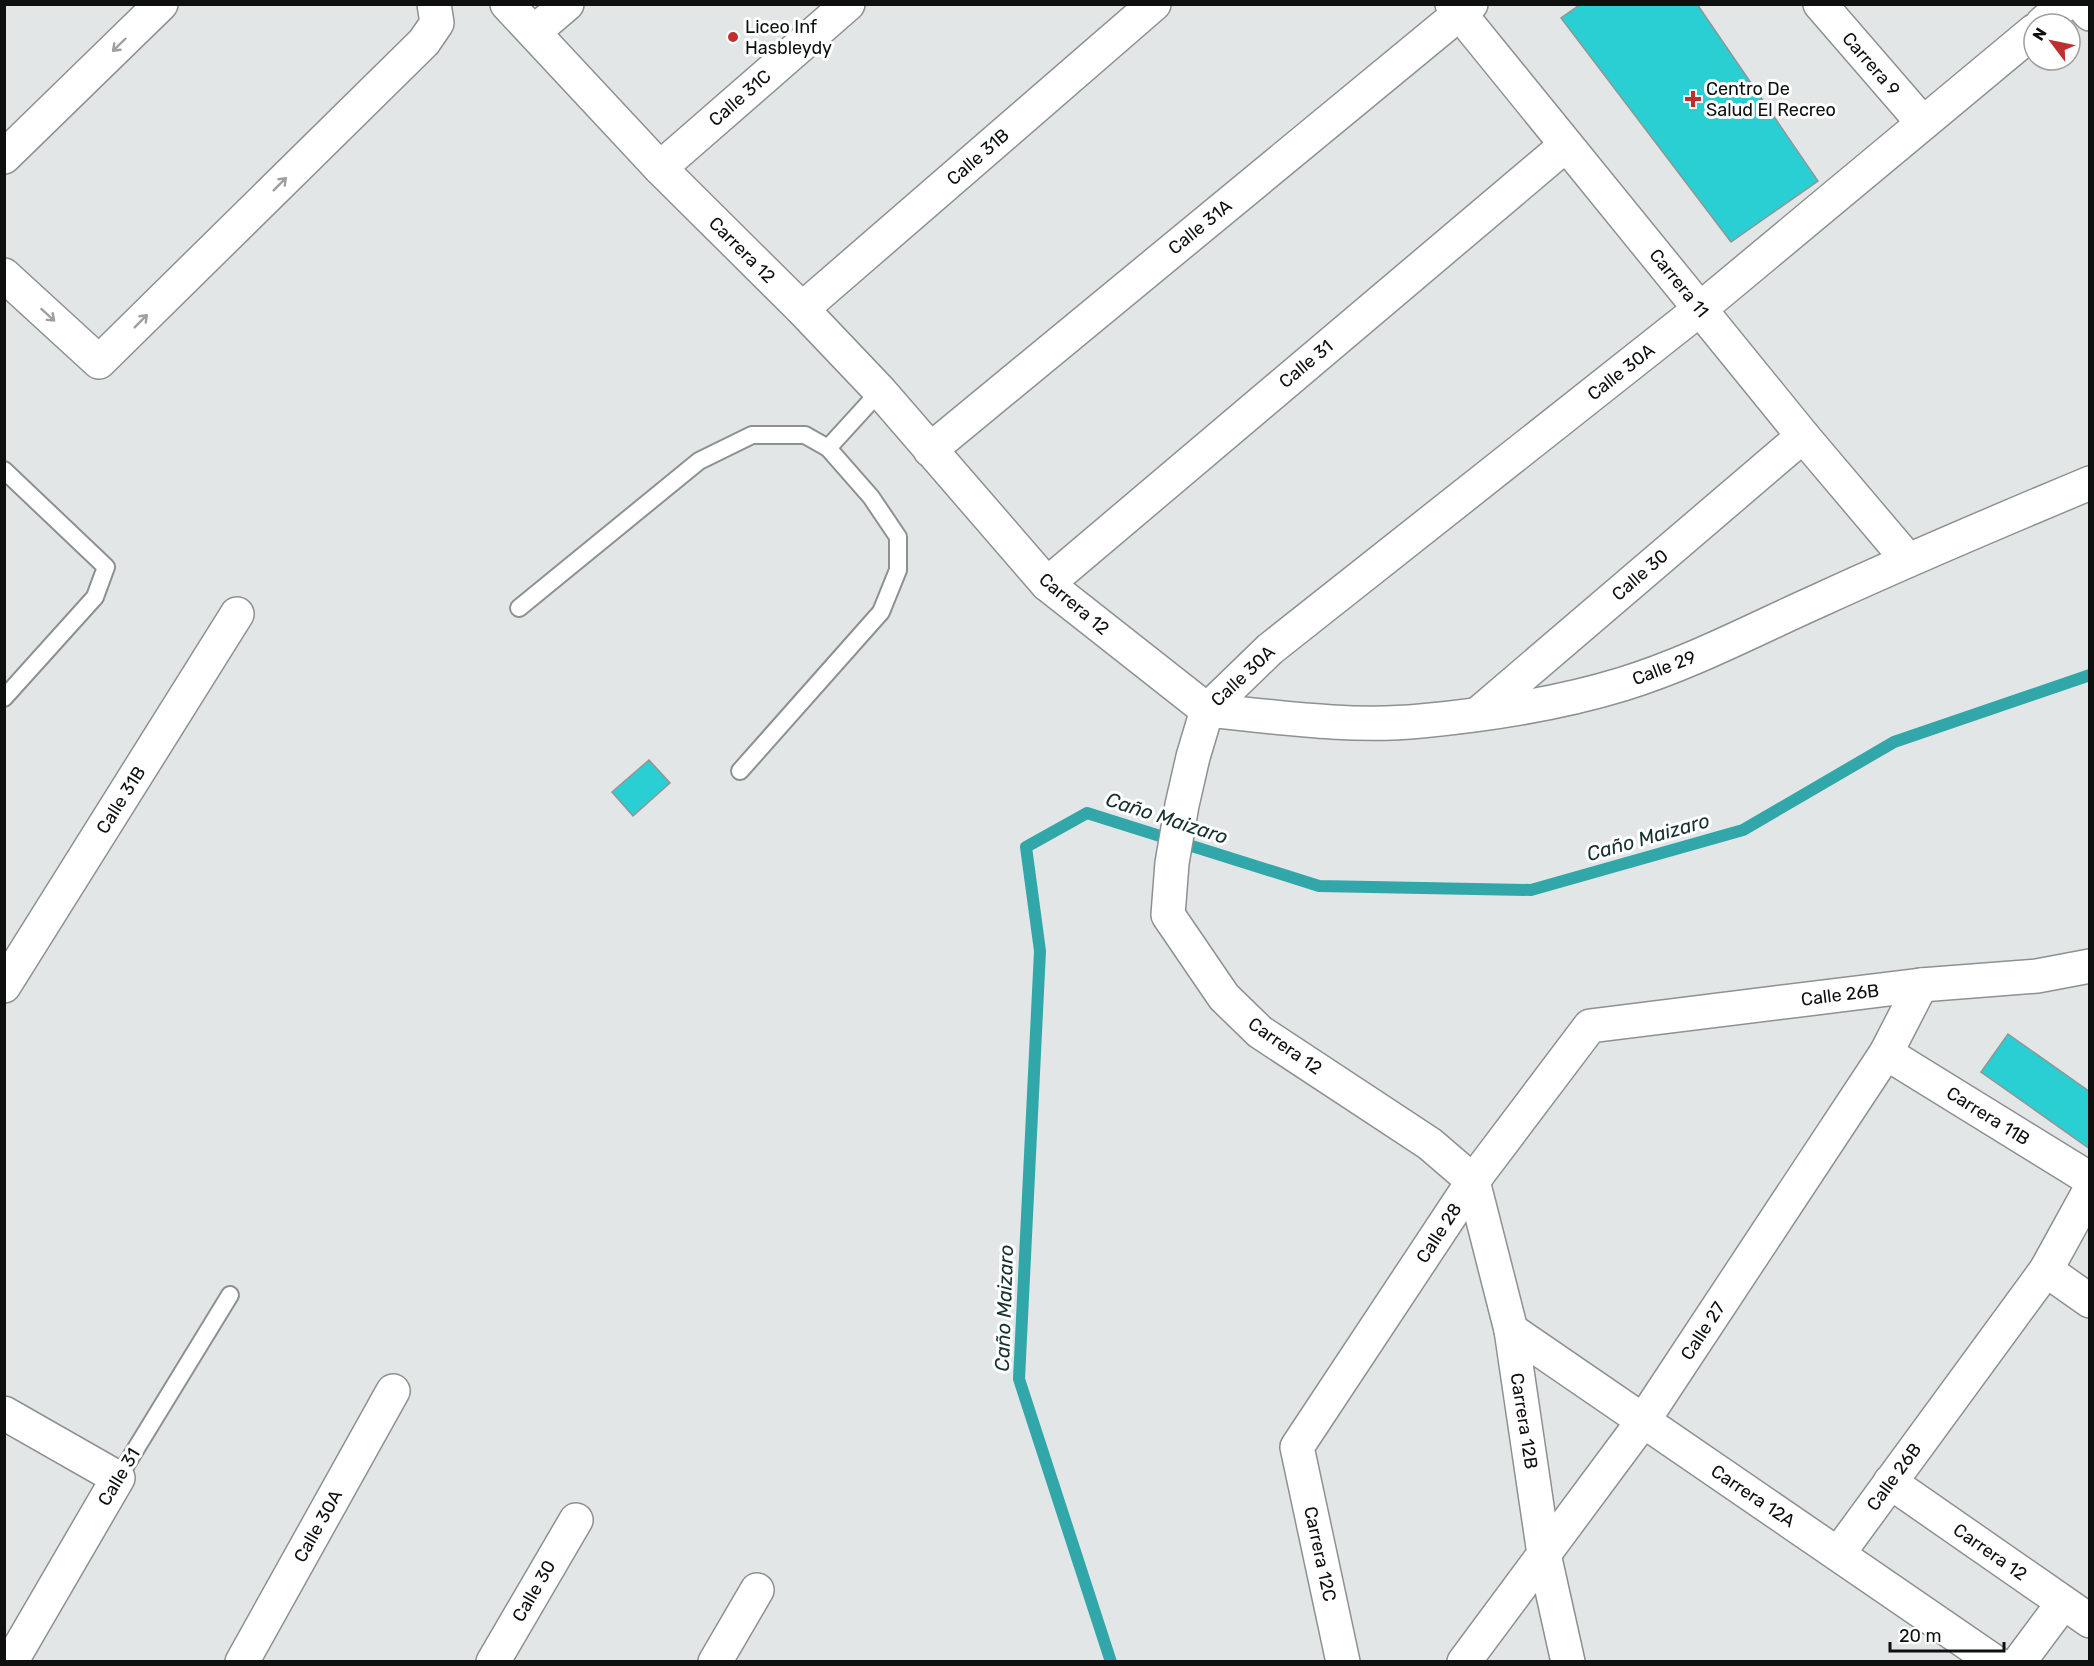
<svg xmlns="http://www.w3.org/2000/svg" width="2094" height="1666" viewBox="0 0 2094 1666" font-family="Rubik,sans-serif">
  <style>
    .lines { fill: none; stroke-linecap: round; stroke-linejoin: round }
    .stream { stroke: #32a7a9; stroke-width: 12 }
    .building { fill: #29cfd2; stroke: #919595; stroke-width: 1.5 }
    .service-casing { stroke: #8d9191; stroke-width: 20 }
    .minor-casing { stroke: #8d9191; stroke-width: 36 }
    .service { stroke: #fff; stroke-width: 16 }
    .minor { stroke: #fff; stroke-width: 33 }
    .oneway { stroke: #9f9f9f }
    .poi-dot { fill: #be2f2e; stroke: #fff; stroke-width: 2 }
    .labels { text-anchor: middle; stroke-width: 6; stroke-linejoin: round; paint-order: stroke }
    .poi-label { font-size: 18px; fill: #0e1010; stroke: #fff; text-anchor: start }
    .street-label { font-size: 18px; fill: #0e1010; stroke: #fff }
    .water-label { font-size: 20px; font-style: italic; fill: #173030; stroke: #fff }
  </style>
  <rect width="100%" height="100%" fill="#e2e6e6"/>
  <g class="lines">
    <path class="stream" d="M1111,1662L1019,1379L1040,951L1026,847L1087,813L1319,886L1531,890L1743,830L1894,742L2090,675"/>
  </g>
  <g class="building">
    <path d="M1581,4H1697L1818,181L1731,242L1561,18Z"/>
    <path d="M649,760L670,783L633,816L612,792Z"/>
    <path d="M2008,1034L2090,1092V1149L1981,1072Z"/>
  </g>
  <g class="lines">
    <defs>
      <g id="service">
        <path d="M4,470L106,567L95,597L4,698"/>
        <path d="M519,608L699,461L752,435H805L828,448L880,391"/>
        <path d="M740,771L881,612L898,570V537L871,497L828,448"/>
        <path d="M118,1478L230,1295"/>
      </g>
      <g id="minor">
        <path d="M507,4L660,168L802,309L880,391L1047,584L1207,710"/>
        <path d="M1452,4L1803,436L1908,560"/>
        <path d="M1820,4L1923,123"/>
        <path d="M2081,4L2090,14"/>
        <path d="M2042,24L2065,4"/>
        <path d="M534,32L567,4"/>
        <path d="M4,157L161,4"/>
        <path d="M660,168L848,4"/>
        <path d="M4,275L99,362L424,42L437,23L434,4"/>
        <path d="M802,309L1154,4"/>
        <path d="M930,450L1471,4"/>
        <path d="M1047,584L1566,145"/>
        <path d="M1207,710C1277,717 1350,728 1421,721C1485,715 1561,703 1623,684C1691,663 1755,629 1820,600C1909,559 1999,521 2090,483"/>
        <path d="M1479,713L1803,436"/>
        <path d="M4,986L237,614"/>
        <path d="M1886,1053L2090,1179"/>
        <path d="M2046,1270L2090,1301"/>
        <path d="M1511,1330L1995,1662"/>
        <path d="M4,1413L118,1478L11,1662"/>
        <path d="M1890,1482L2090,1621"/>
        <path d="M1838,1554L2046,1270L2090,1190"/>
        <path d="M242,1662L393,1391"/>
        <path d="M493,1662L576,1520"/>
        <path d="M715,1662L757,1590"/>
        <path d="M1343,1662L1297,1447L1473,1181L1590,1026L1921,985L2037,976L2090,966"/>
        <path d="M1464,1662L1643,1421L1886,1053L1921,985"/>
        <path d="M1568,1662L1544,1554L1511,1330L1473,1181L1430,1144L1260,1032L1224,997L1168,915L1172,863L1182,805L1193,757L1207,710L1270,649L1700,309L2034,31"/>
        <path d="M2019,1662L2063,1603"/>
      </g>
    </defs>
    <use href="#service" class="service-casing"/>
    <use href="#minor" class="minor-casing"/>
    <use href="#service" class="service"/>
    <use href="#minor" class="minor"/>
  </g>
  <defs><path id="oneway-shaft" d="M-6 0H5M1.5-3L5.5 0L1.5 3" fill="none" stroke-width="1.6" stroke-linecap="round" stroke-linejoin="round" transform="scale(1.5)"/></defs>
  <g class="oneway">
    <use href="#oneway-shaft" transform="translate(119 45) rotate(136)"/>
    <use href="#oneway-shaft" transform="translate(280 184) rotate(-45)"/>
    <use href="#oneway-shaft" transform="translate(48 315) rotate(42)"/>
    <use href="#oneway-shaft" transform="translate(141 321) rotate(-45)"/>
  </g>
  <g class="poi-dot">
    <circle cx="733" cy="37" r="6"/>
    <path d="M1690 90h6v6h6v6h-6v6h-6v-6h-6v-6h6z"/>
  </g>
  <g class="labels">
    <g class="poi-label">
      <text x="745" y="33">Liceo Inf<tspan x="745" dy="21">Hasbleydy</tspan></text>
      <text x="1706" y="95">Centro De<tspan x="1706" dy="21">Salud El Recreo</tspan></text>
    </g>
    <g class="street-label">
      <text transform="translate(1871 64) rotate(49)" y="6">Carrera 9</text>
      <text transform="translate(740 98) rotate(-41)" y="6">Calle 31C</text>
      <text transform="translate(978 157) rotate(-41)" y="6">Calle 31B</text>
      <text transform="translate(1200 227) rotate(-39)" y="6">Calle 31A</text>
      <text transform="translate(742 250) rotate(45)" y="6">Carrera 12</text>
      <text transform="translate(1679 283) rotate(51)" y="6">Carrera 11</text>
      <text transform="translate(1306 364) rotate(-40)" y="6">Calle 31</text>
      <text transform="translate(1621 372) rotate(-38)" y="6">Calle 30A</text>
      <text transform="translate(1640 575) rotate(-41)" y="6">Calle 30</text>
      <text transform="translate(1074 604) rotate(40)" y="6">Carrera 12</text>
      <text transform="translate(1664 668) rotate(-21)" y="6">Calle 29</text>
      <text transform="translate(1243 676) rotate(-43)" y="6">Calle 30A</text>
      <text transform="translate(121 800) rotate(-58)" y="6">Calle 31B</text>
      <text transform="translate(1840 995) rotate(-7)" y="6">Calle 26B</text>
      <text transform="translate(1285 1046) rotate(35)" y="6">Carrera 12</text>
      <text transform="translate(1988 1116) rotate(32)" y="6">Carrera 11B</text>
      <text transform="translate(1439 1233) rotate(-57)" y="6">Calle 28</text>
      <text transform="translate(1703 1331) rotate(-57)" y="6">Calle 27</text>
      <text transform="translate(1524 1421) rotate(81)" y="6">Carrera 12B</text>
      <text transform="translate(119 1477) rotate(-59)" y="6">Calle 31</text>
      <text transform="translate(1894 1477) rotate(-54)" y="6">Calle 26B</text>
      <text transform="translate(1753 1496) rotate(34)" y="6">Carrera 12A</text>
      <text transform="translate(318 1526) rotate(-61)" y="6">Calle 30A</text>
      <text transform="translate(1990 1552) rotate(35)" y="6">Carrera 12</text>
      <text transform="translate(1320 1554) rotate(78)" y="6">Carrera 12C</text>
      <text transform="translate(534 1591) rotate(-60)" y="6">Calle 30</text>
    </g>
    <g class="water-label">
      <text transform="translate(1167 818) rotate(18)" y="7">Caño Maizaro</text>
      <text transform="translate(1648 837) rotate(-16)" y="7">Caño Maizaro</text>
      <text transform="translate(1004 1308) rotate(-88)" y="7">Caño Maizaro</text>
    </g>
  </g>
  <rect width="2094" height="1666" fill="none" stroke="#0e1010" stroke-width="12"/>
  <g transform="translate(2052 42) rotate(302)"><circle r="28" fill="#ffffff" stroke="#9f9f9f" stroke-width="1.5"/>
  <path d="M0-4.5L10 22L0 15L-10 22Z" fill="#be2f2e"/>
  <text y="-9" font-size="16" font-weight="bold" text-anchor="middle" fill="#0e1010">N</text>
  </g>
  <path d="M1890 1642v9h114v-9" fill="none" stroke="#0e1010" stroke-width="3"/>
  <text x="1899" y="1642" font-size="18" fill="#0e1010" stroke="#ffffff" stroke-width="4.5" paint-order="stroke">20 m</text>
</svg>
